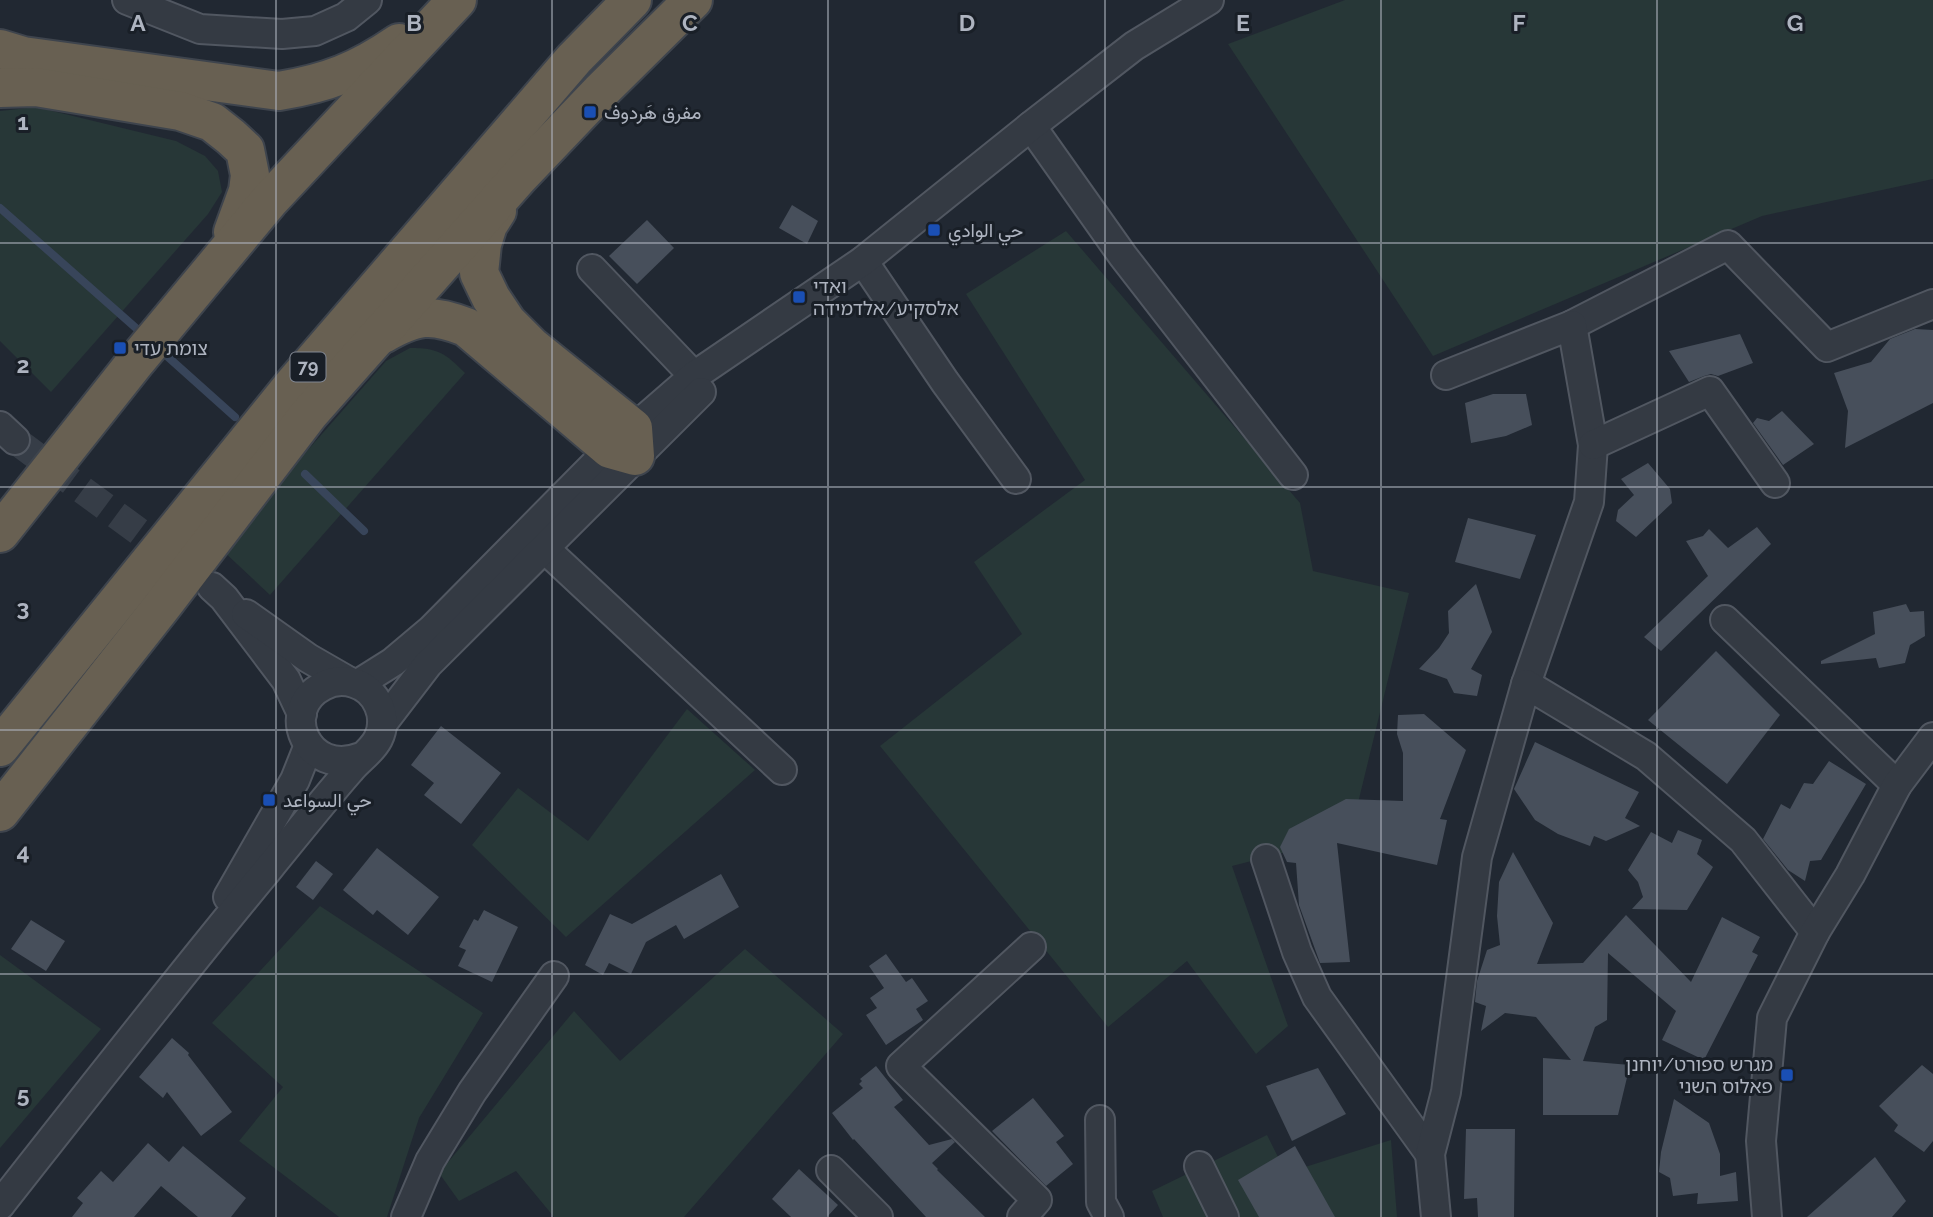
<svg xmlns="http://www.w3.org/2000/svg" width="1933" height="1217" viewBox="0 0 1933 1217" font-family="Raleway,Vazirmatn,'Noto Sans Hebrew',sans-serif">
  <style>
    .green { fill: #273737 }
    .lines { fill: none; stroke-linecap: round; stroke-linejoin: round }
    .stream { stroke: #38455a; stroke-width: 8 }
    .building { fill: #474f5b }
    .minor-tunnel { stroke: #363d47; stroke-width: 28; stroke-dasharray: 28 14; stroke-linecap: butt }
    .minor-casing { stroke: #515761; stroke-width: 32 }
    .highway-casing { stroke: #3e444d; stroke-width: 42 }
    .minor { stroke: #343a43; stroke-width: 28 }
    .highway { stroke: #686052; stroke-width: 38 }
    .grid { fill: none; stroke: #aeb4c0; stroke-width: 2; stroke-opacity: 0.55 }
    .transit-dot { fill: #1a4fb4; stroke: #191f27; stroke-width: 2.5 }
    .labels { text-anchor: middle; stroke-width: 6; stroke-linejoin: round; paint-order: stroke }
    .shield { fill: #191f27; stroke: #818792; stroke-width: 2 }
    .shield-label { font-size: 18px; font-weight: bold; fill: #aeb4c0 }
    .poi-label { font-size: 19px; fill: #aeb4c0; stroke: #191f27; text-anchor: start }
    .grid-label { font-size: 23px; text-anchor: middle; font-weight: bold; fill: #aeb4c0; stroke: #191f27; stroke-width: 6; stroke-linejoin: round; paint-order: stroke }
  </style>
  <rect width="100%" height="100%" fill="#212832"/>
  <g class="green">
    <path d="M1345,0H1933V179L1762,216L1433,356L1228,44Z"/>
    <path d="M36,107L176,141L205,156L218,171L222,192L208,214L51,392L0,341V111Z"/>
    <path d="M1066,231L1300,503L1313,571L1409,593L1350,836L1232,866L1288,1026L1256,1054L1187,961L1108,1027L880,746L1022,634L974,562L1085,480L966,294Z"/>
    <path d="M410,348C438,348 445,353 465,373L270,595L221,549L386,361Z"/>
    <path d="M687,709L755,770L566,937L472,845L518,788L588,841Z"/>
    <path d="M320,906L483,1013L419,1118L387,1217H339L239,1141L283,1087L212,1023Z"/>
    <path d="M745,949L843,1034L684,1217H554L516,1171L459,1201L439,1173L574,1011L620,1061Z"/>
    <path d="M0,955L101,1029L0,1148Z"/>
    <path d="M1267,1135L1286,1173L1391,1140L1397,1217H1163L1152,1191Z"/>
  </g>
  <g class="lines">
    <g class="stream">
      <path d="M0,208L145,336"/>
      <path d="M159,349L235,417"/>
      <path d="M305,474L364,531"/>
    </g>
  </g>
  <g class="building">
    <path d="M792,205L818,221L807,244L779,228Z"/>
    <path d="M647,220L674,248L637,284L609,256Z"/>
    <path d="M1915,329L1933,330V403L1845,448L1848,411L1834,373L1871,362L1890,339Z"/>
    <path d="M1740,334L1753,363L1718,376L1711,374L1704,376L1689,382L1669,351Z"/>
    <path d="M1493,394H1526L1532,425L1506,436L1471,443L1465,403Z"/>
    <path d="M1782,411L1814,444L1783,465L1753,423L1757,418L1769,421Z"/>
    <path d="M1648,463L1670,489L1672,503L1636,537L1616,521L1618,510L1634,495L1621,479Z"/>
    <path d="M1468,518L1536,535L1520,579L1455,562Z"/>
    <path d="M1757,527L1771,544L1661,651L1644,637L1708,576L1686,541L1703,536L1709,529L1728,548Z"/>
    <path d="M1476,584L1492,632L1471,669L1482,675L1477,696L1454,693L1447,679L1419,669L1439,648L1449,633L1448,611Z"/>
    <path d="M1906,604L1910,612L1924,611L1925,636L1910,645L1905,663L1879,668L1876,658L1821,664V661L1875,634L1873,612Z"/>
    <path d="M1716,651L1780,715L1727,784L1648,720Z"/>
    <path d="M1424,714L1466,750L1440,819L1447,820L1437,865L1337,843L1350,962L1320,963L1299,905L1296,863L1287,862L1280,847L1289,829L1346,799L1403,801V753L1397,734L1398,715Z"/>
    <path d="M441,726L501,773L461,824L424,795L434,783L411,765Z"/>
    <path d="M1535,742L1639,792L1625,818L1640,826L1606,841L1594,836L1590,846L1558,834L1535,820L1514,789Z"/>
    <path d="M1829,761L1866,784L1821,860L1810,861L1805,881L1788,870L1763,839L1781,804L1790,809L1804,783L1813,784Z"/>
    <path d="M1678,830L1702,840L1697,854L1713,867L1687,910L1632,909L1643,897L1638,882L1628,870L1651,832L1672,843Z"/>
    <path d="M377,848L439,897L408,935L377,910L373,915L343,890Z"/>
    <path d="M1513,852L1553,923L1537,964L1583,963L1626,915L1691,982L1722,917L1760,937L1752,952L1758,955L1704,1060L1662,1040L1676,1011L1608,953L1607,1020L1595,1027L1583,1061L1630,1065L1618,1115H1543V1058L1571,1060L1536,1017L1505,1013L1481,1031L1486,1006L1475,1002L1477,981L1487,950L1500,945L1497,916L1499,882Z"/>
    <path d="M316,861L333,874L313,900L296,887Z"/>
    <path d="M721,874L739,907L684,939L676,925L646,942L631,974L609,963L603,975L585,965L610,914L632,924Z"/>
    <path d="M484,910L518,927L492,982L458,966L466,950L459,947L474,919L478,921Z"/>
    <path d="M31,920L65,941L46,971L11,949Z"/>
    <path d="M886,954L906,982L912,978L928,1001L916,1009L923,1020L886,1045L866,1015L877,1008L870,998L884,988L869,966Z"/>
    <path d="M172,1038L189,1053L188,1055L232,1112L201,1136L167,1092L163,1098L139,1077Z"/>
    <path d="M1922,1065L1933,1074V1141L1924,1152L1894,1131L1898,1125L1879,1106Z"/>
    <path d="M876,1066L903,1100L894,1107L929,1145L952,1139L955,1142L932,1163L938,1169L937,1170L985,1217H926L854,1139L853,1140L832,1113L863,1088L859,1084L862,1081L860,1079Z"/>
    <path d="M1318,1068L1346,1114L1292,1141L1266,1086Z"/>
    <path d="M1033,1098L1064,1136L1056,1142L1073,1164L1046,1186L992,1131Z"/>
    <path d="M1674,1099L1709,1123L1720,1154V1176L1736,1172L1738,1201L1697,1204L1698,1193L1673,1196L1670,1178L1659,1172L1661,1152Z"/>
    <path d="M1466,1129H1515L1514,1217H1478L1477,1198L1464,1199Z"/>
    <path d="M148,1143L169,1162L183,1146L246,1198L231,1217H198L161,1186L134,1217H72L83,1203L77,1198L101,1171L113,1182Z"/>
    <path d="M1295,1146L1335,1217H1259L1238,1180Z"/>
    <path d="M1875,1157L1906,1201L1892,1217H1807Z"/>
    <path d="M799,1169L838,1205L827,1217H791L772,1199Z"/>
  </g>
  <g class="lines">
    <path class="minor-tunnel" d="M15,440L176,559"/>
    <defs>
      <g id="minor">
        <path d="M127,0L200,29L282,34L315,31L346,17L367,0"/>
        <path d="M1031,126L1123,256L1293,475"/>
        <path d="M863,261L945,382L1016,479"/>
        <path d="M592,269L694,376"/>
        <path d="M1572,325L1728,245L1827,347L1933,304"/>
        <path d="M1446,375L1572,325L1593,445L1589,502L1526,684"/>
        <path d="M0,426L15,440"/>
        <path d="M1593,445L1710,391L1775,483"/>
        <path d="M544,548L782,770"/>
        <path d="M212,587L224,598L286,680L302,714"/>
        <path d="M246,614L308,658L348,681"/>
        <path d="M1725,620L1897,785"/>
        <path d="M358,684L393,662L431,630L610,449L694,376L863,261L1031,126L1134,46L1209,0"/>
        <path d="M382,724L428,664L701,392"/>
        <path d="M1266,859L1297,952L1317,997L1430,1154"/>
        <path d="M228,897L295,780L309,745"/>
        <path d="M1100,1120L1101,1202L1109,1217"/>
        <path d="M1199,1166L1224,1217"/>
        <path d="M831,1170L878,1217"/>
        <path d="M0,1205C89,1092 177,979 269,868C296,835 322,802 350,770C359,759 372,751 378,739C389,717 377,690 354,683C344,680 332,681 323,686C278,709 307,778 361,757"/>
        <path d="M406,1217L430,1161L472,1092L554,976"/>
        <path d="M1022,1217L1037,1200L901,1066L1031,947"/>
        <path d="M1436,1217L1430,1154L1446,1092L1477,857L1526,684L1646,756L1743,840L1815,932"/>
        <path d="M1767,1217L1761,1141L1772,1018L1815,932L1850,875L1897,785L1933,737"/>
      </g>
      <g id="highway">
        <path d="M0,49L23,56L279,91C328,83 358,71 399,43"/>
        <path d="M0,88L36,87L180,111L212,122L231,137L245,150L250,175L248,191L233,232"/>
        <path d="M383,334C416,315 431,313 466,327L610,449L635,456L633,428L531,346L507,322L491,298L479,273L482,244L488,225L497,211"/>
        <path d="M0,533L137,360L269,201L457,0"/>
        <path d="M0,747L293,385L574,59L632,0"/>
        <path d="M0,812L163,605L309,414L518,178L600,92L693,0"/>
      </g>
    </defs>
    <use href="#minor" class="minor-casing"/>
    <use href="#highway" class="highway-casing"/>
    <use href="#minor" class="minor"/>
    <use href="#highway" class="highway"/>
  </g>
  <path class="grid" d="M276,0V1217M552,0V1217M828,0V1217M1105,0V1217M1381,0V1217M1657,0V1217M0,243H1933M0,487H1933M0,730H1933M0,974H1933"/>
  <g class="transit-dot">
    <rect x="583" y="105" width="14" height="14" rx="3.5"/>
    <rect x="927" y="223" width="14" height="14" rx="3.5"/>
    <rect x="792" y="290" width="14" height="14" rx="3.5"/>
    <rect x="113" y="341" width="14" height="14" rx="3.5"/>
    <rect x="262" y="793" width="14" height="14" rx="3.5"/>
    <rect x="1780" y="1068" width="14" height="14" rx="3.5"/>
  </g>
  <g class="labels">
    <rect class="shield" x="290.5" y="352.5" width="35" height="29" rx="5"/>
    <g class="shield-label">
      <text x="308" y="373">79</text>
    </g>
    <g class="poi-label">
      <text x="604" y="119">مفرق هَردوف</text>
      <text x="948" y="237">حي الوادي</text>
      <text x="813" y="293">ואדי<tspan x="813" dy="22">אלסקיע/אלדמידה</tspan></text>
      <text x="134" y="355">צומת עדי</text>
      <text x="283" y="807">حي السواعد</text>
      <text x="1773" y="1071" text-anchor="end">מגרש ספורט/יוחנן<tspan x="1773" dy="22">פאלוס השני</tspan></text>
    </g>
  </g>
  <g class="grid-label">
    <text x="138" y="31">A</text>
    <text x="414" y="31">B</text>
    <text x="690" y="31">C</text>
    <text x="967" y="31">D</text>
    <text x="1243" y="31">E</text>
    <text x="1519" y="31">F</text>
    <text x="1795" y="31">G</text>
    <text x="23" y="130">1</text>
    <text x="23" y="373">2</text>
    <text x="23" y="616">3</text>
    <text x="23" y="860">4</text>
    <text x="23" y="1103">5</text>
  </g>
</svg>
